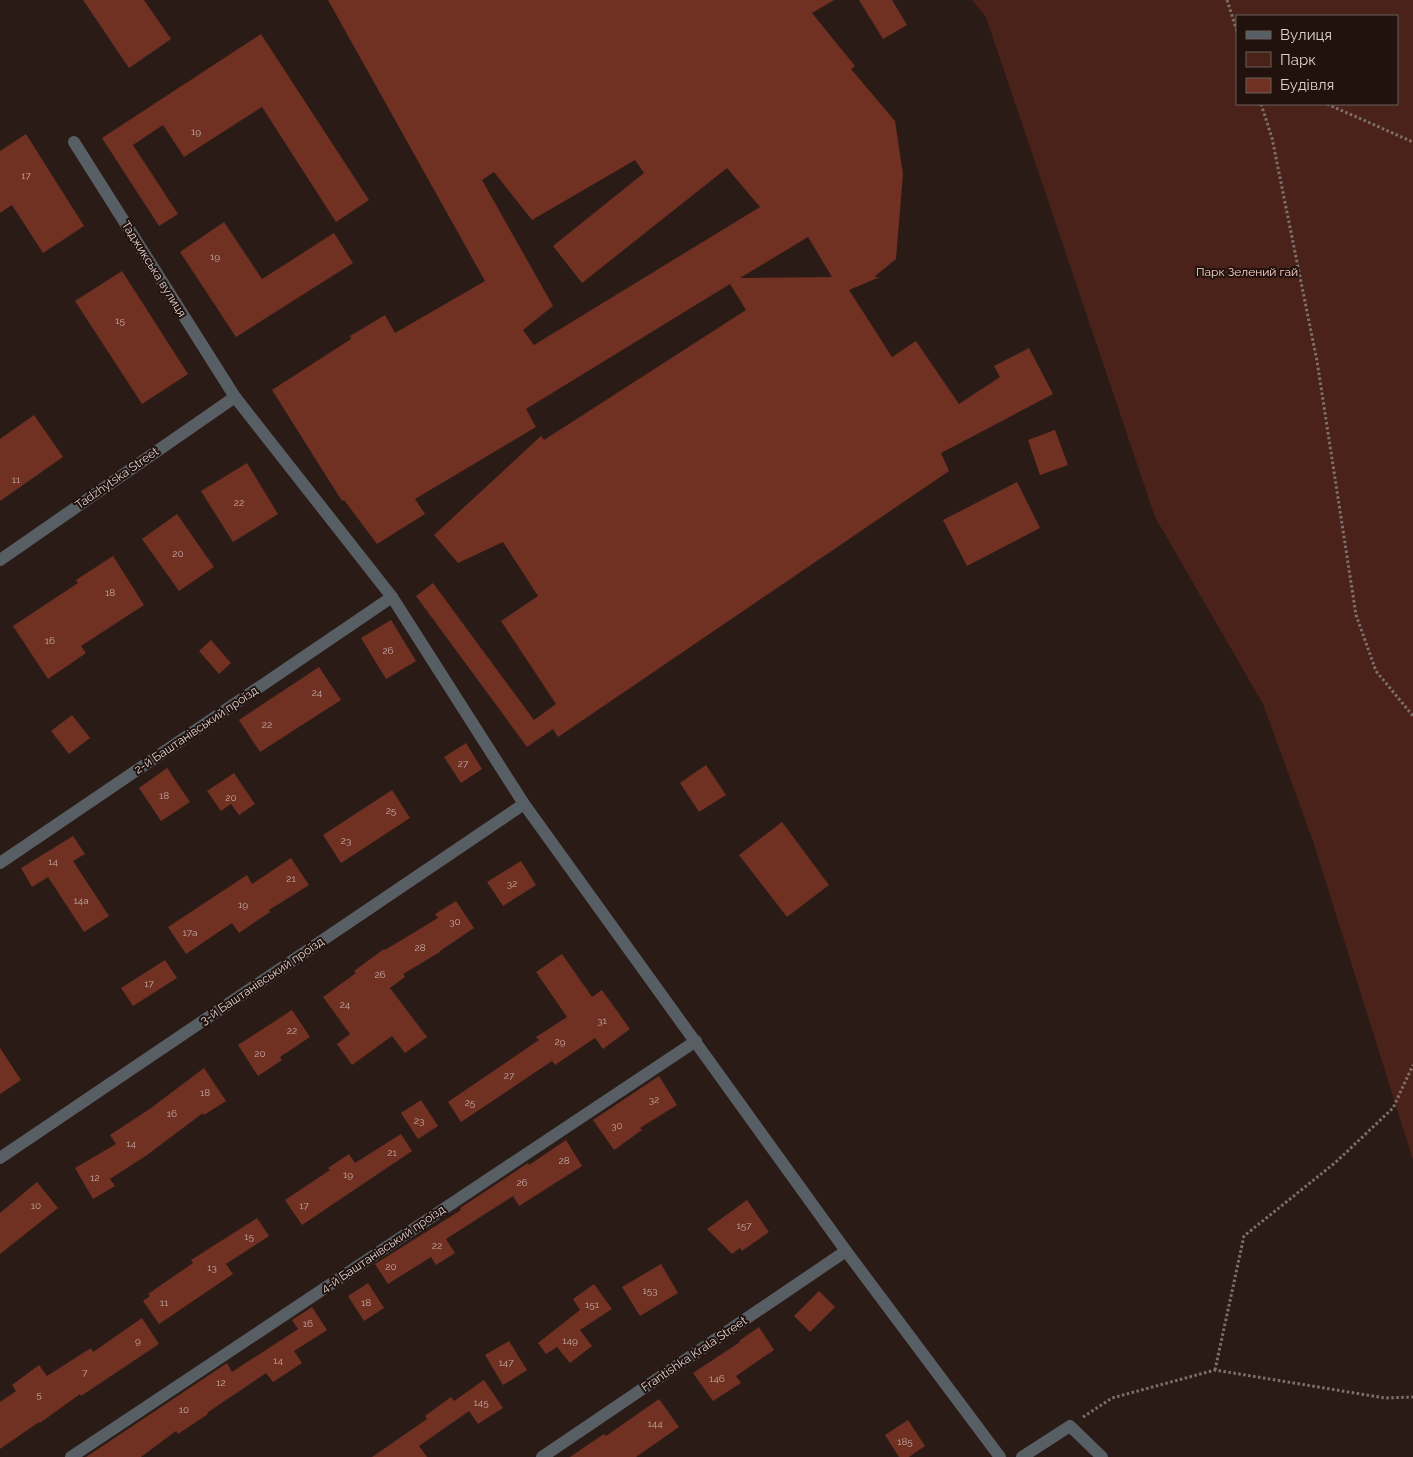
<svg xmlns="http://www.w3.org/2000/svg" width="1413" height="1457" viewBox="0 0 1413 1457" font-family="Raleway,sans-serif">
  <style>
    .green { fill: #4a2219; fill-rule: evenodd }
    .building { fill: #703022; fill-rule: evenodd }
    .lines { fill: none; stroke-linecap: round; stroke-linejoin: round }
    .path { stroke: #7e706c; stroke-width: 3; stroke-dasharray: 2.5 2.5; stroke-linecap: butt }
    .minor { stroke: #575e64; stroke-width: 12 }
    .labels { text-anchor: middle; stroke-width: 4; stroke-linejoin: round; paint-order: stroke }
    .number-label { font-size: 10px; fill: #c2aaa4 }
    .street-label { font-size: 12px; fill: #ded2cf; stroke: #21120e }
    .park-label { font-size: 12px; fill: #fbd1c7; stroke: #21120e }
  </style>
  <rect width="100%" height="100%" fill="#2b1b17"/>
  <path class="green" d="M972,0H1413V1160L1314,844L1263,704L1155,517L986,17ZM1397,16V104H1237V16Z"/>
  <g class="building">
    <path d="M83,0H144L171,39L129,68Z"/>
    <path d="M328,0H834L812,13L855,66L851,69L895,121L903,174L896,259L874,277H880L849,290L892,357L916,341L959,404L1000,377L994,366L1029,348L1053,394L941,453L949,471L558,737L553,729L527,747L416,596L433,583L534,720L556,704L501,621L538,596L503,542L458,563L434,535L541,436L544,440L746,310L730,284L526,409L536,427L415,499L425,514L377,544L344,500L342,501L272,390L351,339L350,336L385,315L395,333L485,281ZM635,160L644,173L553,246L582,283L727,168L760,207L534,345L523,330L553,306L482,180L494,172L532,220ZM808,237L832,277L740,278Z"/>
    <path d="M859,0H892L907,25L883,39Z"/>
    <path d="M261,34L369,200L336,222L262,107L184,157L163,125L133,145L178,214L159,226L102,138Z"/>
    <path d="M26,134L84,226L43,253L12,205L0,213V151Z"/>
    <path d="M224,222L262,279L334,233L353,263L236,337L180,252Z"/>
    <path d="M122,271L188,374L142,404L75,301Z"/>
    <path d="M34,415L63,457L0,501V439Z"/>
    <path d="M1055,430L1068,465L1040,475L1028,440Z"/>
    <path d="M247,463L278,514L233,542L201,491Z"/>
    <path d="M1017,482L1040,528L967,566L943,520Z"/>
    <path d="M177,514L214,567L179,591L142,539Z"/>
    <path d="M113,556L144,605L81,646L86,653L48,679L13,626L78,583L76,580Z"/>
    <path d="M391,620L416,661L386,679L361,638Z"/>
    <path d="M211,640L231,663L219,674L199,651Z"/>
    <path d="M319,667L341,700L260,752L239,720Z"/>
    <path d="M72,715L90,738L69,754L51,731Z"/>
    <path d="M466,743L482,769L461,783L444,757Z"/>
    <path d="M706,765L726,795L699,812L680,783Z"/>
    <path d="M167,768L190,802L161,821L139,788Z"/>
    <path d="M234,773L255,804L239,815L231,804L221,811L207,791Z"/>
    <path d="M392,790L410,818L341,863L323,835Z"/>
    <path d="M782,822L829,885L787,917L739,855Z"/>
    <path d="M73,836L85,854L73,861L109,916L84,932L48,877L32,887L21,868Z"/>
    <path d="M291,858L309,885L269,910L270,912L239,933L232,923L186,954L168,927L247,875L252,884Z"/>
    <path d="M521,861L536,885L503,906L487,882Z"/>
    <path d="M456,901L474,928L440,951V952L403,974L405,977L390,988L427,1037L405,1053L392,1036L352,1065L337,1044L350,1034L323,997L356,973L354,971L384,949L385,950L438,918L435,914Z"/>
    <path d="M562,954L592,997L602,990L630,1029L603,1049L595,1038L555,1065L552,1061L461,1122L448,1102L539,1040L536,1037L567,1017L536,972Z"/>
    <path d="M165,960L177,978L133,1006L121,988Z"/>
    <path d="M292,1010L310,1037L280,1057L282,1060L258,1076L238,1045Z"/>
    <path d="M0,1048L21,1080L0,1094Z"/>
    <path d="M204,1068L226,1101L204,1115L203,1113L147,1155L110,1179L115,1186L93,1199L75,1168L116,1144L110,1135L151,1108Z"/>
    <path d="M659,1076L677,1105L640,1128L642,1130L614,1150L593,1120Z"/>
    <path d="M421,1100L438,1126L418,1139L401,1113Z"/>
    <path d="M401,1134L412,1151L302,1225L285,1200L330,1170L328,1168L349,1154L355,1163Z"/>
    <path d="M566,1140L582,1166L519,1206L513,1196L446,1239L455,1253L436,1265L431,1257L388,1284L375,1264L461,1210L460,1208L528,1163L529,1165Z"/>
    <path d="M37,1182L58,1208L0,1254V1213Z"/>
    <path d="M747,1200L769,1232L742,1251L740,1248L732,1254L707,1229Z"/>
    <path d="M257,1218L269,1236L226,1264L233,1274L159,1324L143,1301L150,1296L148,1294L193,1263L191,1260Z"/>
    <path d="M661,1264L678,1293L640,1316L622,1287Z"/>
    <path d="M368,1283L384,1308L364,1321L348,1296Z"/>
    <path d="M594,1284L612,1309L580,1330L592,1346L570,1363L557,1347L546,1354L538,1343L580,1310L573,1299Z"/>
    <path d="M819,1291L835,1307L810,1332L794,1316Z"/>
    <path d="M312,1307L327,1330L294,1351L302,1363L273,1382L266,1373L207,1413L208,1414L178,1434L176,1431L141,1457H86L227,1363L232,1372L298,1329L292,1320Z"/>
    <path d="M142,1318L159,1344L81,1396L80,1394L40,1423L39,1422L0,1449V1402L16,1391L12,1385L39,1365L47,1376L91,1348L93,1352Z"/>
    <path d="M759,1327L774,1350L736,1376L741,1383L713,1401L693,1373L740,1342L739,1341Z"/>
    <path d="M509,1341L527,1370L503,1385L485,1355Z"/>
    <path d="M484,1380L503,1408L478,1424L469,1411L419,1446L427,1457H372L427,1419L425,1416L451,1397L454,1401Z"/>
    <path d="M659,1399L679,1427L636,1457H570L604,1434L606,1436Z"/>
    <path d="M908,1420L925,1446L909,1457H899L885,1435Z"/>
  </g>
  <g class="lines">
    <g class="path">
      <path d="M1227,0L1237,31"/>
      <path d="M1261,104L1272,138L1317,361L1356,615L1376,671L1413,716"/>
      <path d="M1327,104L1413,142"/>
      <path d="M1215,1370L1244,1236L1336,1162L1393,1108L1413,1065"/>
      <path d="M1083,1417L1112,1398L1215,1370L1385,1398L1413,1397"/>
    </g>
    <g class="minor">
      <path d="M74,142L235,397L392,597L524,804L846,1251L1000,1457"/>
      <path d="M0,560L235,397"/>
      <path d="M0,863L392,597"/>
      <path d="M0,1158L524,804"/>
      <path d="M71,1457L696,1041"/>
      <path d="M542,1457L846,1251"/>
      <path d="M1022,1457L1070,1426L1102,1457"/>
    </g>
  </g>
  <g class="labels">
    <g class="number-label">
      <text x="196" y="135">19</text>
      <text x="26" y="179">17</text>
      <text x="215" y="260">19</text>
      <text x="120" y="324">15</text>
      <text x="16" y="483">11</text>
      <text x="239" y="506">22</text>
      <text x="178" y="557">20</text>
      <text x="110" y="596">18</text>
      <text x="50" y="644">16</text>
      <text x="388" y="654">26</text>
      <text x="317" y="696">24</text>
      <text x="267" y="728">22</text>
      <text x="463" y="767">27</text>
      <text x="164" y="799">18</text>
      <text x="231" y="801">20</text>
      <text x="391" y="814">25</text>
      <text x="346" y="844">23</text>
      <text x="53" y="865">14</text>
      <text x="291" y="882">21</text>
      <text x="512" y="887">32</text>
      <text x="81" y="904">14а</text>
      <text x="243" y="908">19</text>
      <text x="455" y="925">30</text>
      <text x="190" y="936">17а</text>
      <text x="420" y="951">28</text>
      <text x="380" y="978">26</text>
      <text x="149" y="987">17</text>
      <text x="345" y="1008">24</text>
      <text x="602" y="1024">31</text>
      <text x="292" y="1034">22</text>
      <text x="560" y="1045">29</text>
      <text x="260" y="1057">20</text>
      <text x="509" y="1079">27</text>
      <text x="205" y="1096">18</text>
      <text x="654" y="1103">32</text>
      <text x="470" y="1106">25</text>
      <text x="172" y="1117">16</text>
      <text x="419" y="1124">23</text>
      <text x="617" y="1129">30</text>
      <text x="131" y="1147">14</text>
      <text x="392" y="1156">21</text>
      <text x="564" y="1164">28</text>
      <text x="348" y="1178">19</text>
      <text x="95" y="1181">12</text>
      <text x="522" y="1186">26</text>
      <text x="36" y="1209">10</text>
      <text x="304" y="1209">17</text>
      <text x="744" y="1229">157</text>
      <text x="249" y="1240">15</text>
      <text x="437" y="1249">22</text>
      <text x="391" y="1270">20</text>
      <text x="212" y="1271">13</text>
      <text x="650" y="1294">153</text>
      <text x="164" y="1306">11</text>
      <text x="366" y="1306">18</text>
      <text x="592" y="1308">151</text>
      <text x="308" y="1327">16</text>
      <text x="138" y="1344">9</text>
      <text x="570" y="1344">149</text>
      <text x="278" y="1364">14</text>
      <text x="506" y="1366">147</text>
      <text x="85" y="1376">7</text>
      <text x="717" y="1382">146</text>
      <text x="221" y="1386">12</text>
      <text x="39" y="1398">5</text>
      <text x="481" y="1406">145</text>
      <text x="184" y="1413">10</text>
      <text x="655" y="1427">144</text>
      <text x="905" y="1445">185</text>
    </g>
    <g class="street-label">
      <text transform="translate(154 269) rotate(58)" y="4">Таджикська вулиця</text>
      <text transform="translate(117 478) rotate(-35)" y="4">Tadzhytska Street</text>
      <text transform="translate(196 730) rotate(-34)" y="4">2-й Баштанівський проїзд</text>
      <text transform="translate(262 981) rotate(-34)" y="4">3-й Баштанівський проїзд</text>
      <text transform="translate(383 1249) rotate(-34)" y="4">4-й Баштанівський проїзд</text>
      <text transform="translate(694 1354) rotate(-34)" y="4">Frantishka Krala Street</text>
    </g>
    <g class="park-label">
      <text x="1247" y="276">Парк Зелений гай</text>
    </g>
  </g>
  <rect x="1236" y="15" width="162" height="90" fill="#21120e" stroke="#6d5f5b"/>
  <rect x="1246" y="31" width="25" height="8" fill="#575e64" stroke="#6d5f5b"/>
  <text x="1280" y="40" font-size="15" fill="#ded2cf">Вулиця</text>
  <rect x="1246" y="52" width="25" height="15" fill="#4a2219" stroke="#6d5f5b"/>
  <text x="1280" y="65" font-size="15" fill="#ded2cf">Парк</text>
  <rect x="1246" y="78" width="25" height="15" fill="#703022" stroke="#6d5f5b"/>
  <text x="1280" y="90" font-size="15" fill="#ded2cf">Будівля</text>
</svg>
